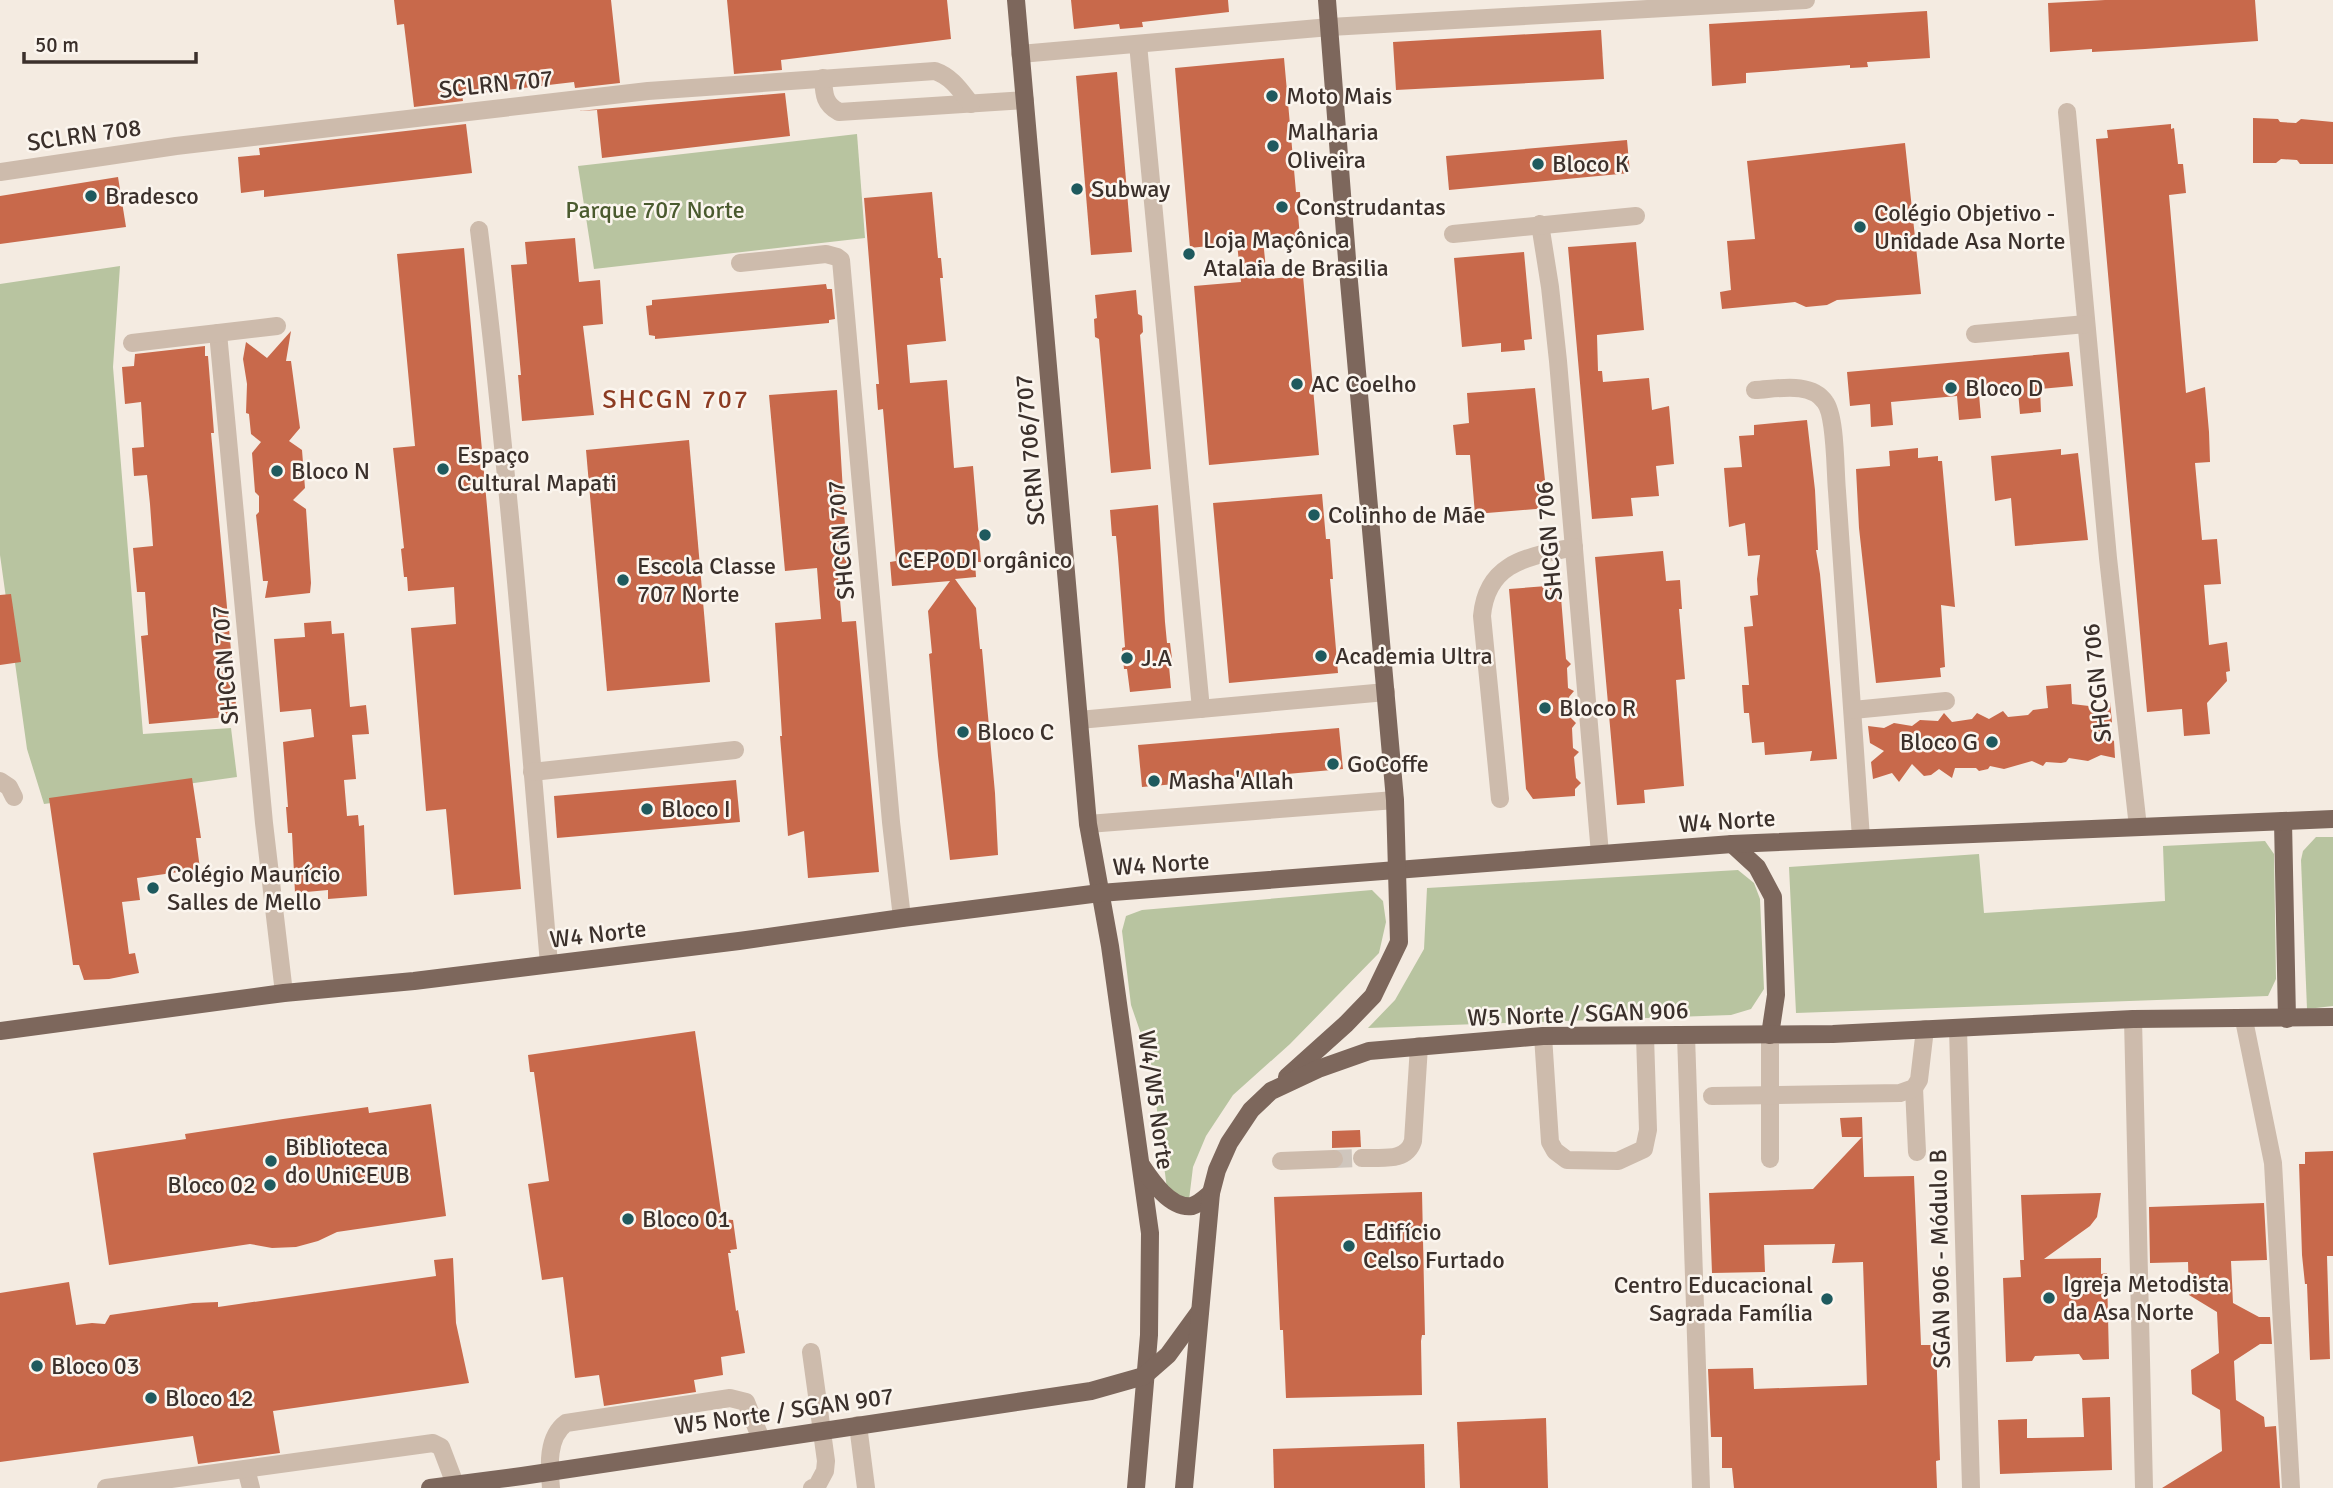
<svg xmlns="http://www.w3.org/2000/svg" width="2333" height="1488" viewBox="0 0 2333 1488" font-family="Signika,sans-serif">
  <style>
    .green { fill: #b8c4a0 }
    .building { fill: #c8694b }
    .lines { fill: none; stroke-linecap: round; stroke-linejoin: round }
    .minor-tunnel { stroke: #cfc6bd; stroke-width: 18; stroke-dasharray: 18 9; stroke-linecap: butt }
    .minor { stroke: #cdbbac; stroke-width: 18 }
    .major { stroke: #7d675c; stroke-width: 18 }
    .poi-dot { fill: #1f5a5e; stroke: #fbf5ee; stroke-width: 2.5 }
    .labels { text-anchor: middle; stroke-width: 5; stroke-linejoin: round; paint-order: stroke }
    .street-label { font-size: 24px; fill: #3b302b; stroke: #fbf5ee }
    .poi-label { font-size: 24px; fill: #3b302b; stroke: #fbf5ee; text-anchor: start }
    .park-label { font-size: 24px; fill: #4a5a2e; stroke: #fbf5ee }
    .neighbourhood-label { font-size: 26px; letter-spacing: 2px; fill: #8c3b22; stroke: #fbf5ee }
  </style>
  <rect width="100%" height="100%" fill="#f4ebe1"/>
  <g class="green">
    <path d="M857,134L865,238L594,269L578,166Z"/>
    <path d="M120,266L113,367L143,734L231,728L237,777L44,804L27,749L0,555V284Z"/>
    <path d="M2316,837H2333V1006L2307,1009L2301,860L2303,851Z"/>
    <path d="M2265,841L2274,854L2276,979L2268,996L1796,1013L1789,867L1979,854L1984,913L2165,901L2163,846Z"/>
    <path d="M1738,870L1754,883L1760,899L1764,989L1751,1009L1731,1015L1368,1028L1395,1000L1424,949L1427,888Z"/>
    <path d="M1372,890L1383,901L1386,922L1379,953L1290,1044L1233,1095L1206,1136L1193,1167L1189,1200L1167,1189L1151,1063L1131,1005L1122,931L1126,916L1142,910Z"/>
  </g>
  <g class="building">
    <path d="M394,0H611L620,83L575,88L574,82L462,95L463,101L414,107L404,24L397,25Z"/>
    <path d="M727,0H947L951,39L781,60L782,70L734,74Z"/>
    <path d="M1071,0H1228L1229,12L1142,22L1143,27L1120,29L1119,24L1074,29Z"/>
    <path d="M2105,0H2255L2258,41L2145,49L2092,52V49L2050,52L2048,3Z"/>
    <path d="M1927,11L1930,58L1867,62L1868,67L1850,68V65L1746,73V83L1712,86L1709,24Z"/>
    <path d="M1601,30L1604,79L1396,90L1393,42Z"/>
    <path d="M1284,58L1296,192H1300L1301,214H1298L1300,237L1263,240L1267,279L1303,276L1319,455L1209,465L1194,286L1241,282L1237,243L1190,248L1175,68Z"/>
    <path d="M1117,72L1132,252L1091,255L1076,76Z"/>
    <path d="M785,93L790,136L602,158L597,110L578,111Z"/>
    <path d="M2253,118L2278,119L2280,122L2296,123L2301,119L2333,122V164H2300L2297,160L2281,159L2276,163H2253Z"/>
    <path d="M466,124L472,173L264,197V190L241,193L238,157L260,155L259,148Z"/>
    <path d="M2171,124V129L2174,128L2178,164H2183L2186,193L2169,195L2186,393L2205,387L2209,432L2210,462L2195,463L2202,540L2217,539L2221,584L2204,585L2209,645L2227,642L2230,671L2226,672L2227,681L2207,703L2210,734L2184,736L2182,709L2147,712L2096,139L2108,138L2107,130Z"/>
    <path d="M1627,140L1630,173L1449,190L1446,156Z"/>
    <path d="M1905,143L1921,294L1837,300L1827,305L1806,307L1795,302L1722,309L1720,292L1731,290L1727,241L1755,239L1747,161Z"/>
    <path d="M118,177L126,227L0,244V196Z"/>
    <path d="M932,192L938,258H941L943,278H940L946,341L907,345L910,383L947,380L954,468L973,466L981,562H975L976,577L955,579L976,608L980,649H982L995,793L998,855L950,860L938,756L929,654L932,653L928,611L950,581L892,586L890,562L896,561L883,409L878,410L876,384H879L878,372L864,198Z"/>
    <path d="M575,238L579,282L600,280L603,324L583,326L594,415L522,421L518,375H521L511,265L527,264L525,242Z"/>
    <path d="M1636,242L1644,330L1597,335L1598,371H1602L1603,382L1649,378L1652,410L1669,406L1674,464L1656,466L1659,496L1631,498L1633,516L1592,519L1568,247Z"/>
    <path d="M464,248L521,889L454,895L446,809L426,811L411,628L456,624L454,587L408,591L407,577H404L401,549L404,548L393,448L415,446L397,254Z"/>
    <path d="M1524,252L1532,339L1524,340L1525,350L1501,352V343L1462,347L1454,258Z"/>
    <path d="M826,284L827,289H832L835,319L829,320V323L655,339V336L649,335L646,306L652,305V300Z"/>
    <path d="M1136,290L1138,314L1142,316L1143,332L1140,335L1151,469L1111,473L1099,339L1095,337L1094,319L1097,318L1095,295Z"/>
    <path d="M291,331L286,361H291L300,428L289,441L302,450L305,488L293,500L306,509L311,583L310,593L265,598L268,581H263L256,515L259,512V496L255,492L252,453L261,442L251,434L249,414L246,413L247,384L243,359L246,342L267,358Z"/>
    <path d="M205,346V356H208L214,433H211L237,716L149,724L141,636L148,635L145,592H137L133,548L153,546L150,504L147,475L134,476L132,448L144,447L141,402L125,404L122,367L134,366L135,354Z"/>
    <path d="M2069,352L2073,386L2040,389L2041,412L2020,414L2018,391L1979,394L1981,418L1959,420L1957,396L1891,402L1893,425L1871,427L1870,404L1850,406L1847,372Z"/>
    <path d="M1535,388L1548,508L1475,514L1470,455H1456L1453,425L1469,423L1467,393Z"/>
    <path d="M837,390L845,526H848L851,565L837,566L842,622L856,621L879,872L808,878L804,831L788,836L780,736H782L775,623L821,619L817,568L785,571L769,395Z"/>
    <path d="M1807,420L1815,490L1818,550H1816L1820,574L1837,759L1810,761L1812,751L1765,755L1764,742L1752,743L1749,713H1744L1742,685H1749L1744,627L1753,626L1750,596L1758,595L1757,579L1760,555L1748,556L1745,523L1729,527L1724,468L1742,467L1739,436L1754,435V425Z"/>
    <path d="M689,440L710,682L607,691L586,450Z"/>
    <path d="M1918,448V458L1938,456V461H1942L1955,607L1941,605L1945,667L1940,668L1941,677L1876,683L1859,528L1856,469L1890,466L1889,451Z"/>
    <path d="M2061,449V455L2078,453L2088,540L2015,546L2011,498L1995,501L1991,456Z"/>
    <path d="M1322,494L1326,539H1330L1333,579H1330L1338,673L1229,683L1213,503Z"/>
    <path d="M1158,505L1165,622L1167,643H1170L1173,666H1169L1171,688L1130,692L1127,669H1124L1122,648L1125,647L1118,557L1116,536H1112L1110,510Z"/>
    <path d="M1663,551L1666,581L1680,580L1682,609H1679L1685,679L1676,680L1684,786L1644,790L1645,803L1617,805L1595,557Z"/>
    <path d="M1560,585L1566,659L1571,664L1567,668L1568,688L1574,691L1569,697L1571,718L1576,723L1572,728L1573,748L1579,752L1574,757L1576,778L1581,783L1575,789V796L1533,799L1526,789L1509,589Z"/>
    <path d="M11,594L21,662L0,665V595Z"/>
    <path d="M331,621L332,634L344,633L350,707L366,705L369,734L352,735L356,779L344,780L347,816L358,815L359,826L364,825L367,896L328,899V890L295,893L292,833H288L286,807H288L283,742L314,737L311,709L280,712L274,639L305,637L304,623Z"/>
    <path d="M2071,684L2072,704L2089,706L2097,711L2110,702L2112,722L2099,732L2114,741L2115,758L2101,755L2088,761L2069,758L2066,762L2061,763L2046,762L2043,766L2032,761L2004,769L1990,766L1988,769L1979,771L1976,768H1955L1952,778L1939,769L1931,775L1924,776L1912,764L1899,782L1892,773L1873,779L1871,762L1884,751L1870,743L1868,726L1884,728L1894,723L1912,726L1920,720L1938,721L1944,713L1952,722L1972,719L1977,713L1989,719L2003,711L2008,717L2028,715L2033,710L2048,708L2046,686Z"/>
    <path d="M1339,728L1343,769L1142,787L1138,745Z"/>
    <path d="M192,778L201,838H196L200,869L137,878L140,900L122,902L129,954L135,953L139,973L109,979L84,980L79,965H73L49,798Z"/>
    <path d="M736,780L740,822L557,838L554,796Z"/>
    <path d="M695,1031L722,1219L733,1220L737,1249L730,1250L731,1253H728L736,1311L738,1310L745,1353L721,1357L723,1375L694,1380L696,1392L604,1406L599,1375L575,1378L563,1277L542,1280L528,1184L549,1181L534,1072H530L528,1055Z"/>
    <path d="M431,1104L446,1216L337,1232L318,1241L296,1247L272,1248L250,1244L109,1265L93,1153L186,1139L185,1134L283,1119L368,1107L369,1113Z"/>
    <path d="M1862,1117L1864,1177L1914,1176L1921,1345H1936L1940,1460L1936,1461L1937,1488H1734L1732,1468H1722V1437H1711L1708,1369L1753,1368L1754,1389L1867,1385L1863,1262L1832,1263L1835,1244L1764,1245L1765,1272L1712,1273L1709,1193L1813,1189L1862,1137H1842L1840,1118Z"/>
    <path d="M1360,1130L1361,1147L1332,1148V1131Z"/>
    <path d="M2333,1151V1256H2327L2330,1359L2310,1360L2307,1284H2305L2302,1255L2299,1164H2305V1152Z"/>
    <path d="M1422,1192L1425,1335H1422L1421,1341L1422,1395L1286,1398L1283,1330H1280L1274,1197Z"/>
    <path d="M2101,1193L2097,1217L2090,1226L2044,1259L2101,1258V1274L2107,1273L2109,1359L2083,1360L2079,1354L2035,1356L2032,1361L2006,1362L2003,1278L2021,1277L2020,1260H2024L2021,1195Z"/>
    <path d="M2264,1203L2267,1260L2231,1261L2233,1303L2259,1317H2270L2272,1344H2260L2234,1361L2236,1400L2264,1417L2265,1427L2276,1426L2280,1488H2162L2222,1451L2220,1410L2192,1394L2191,1370L2219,1353L2217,1312L2189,1295L2188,1262L2150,1263L2149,1207Z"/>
    <path d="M453,1258L456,1323L469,1383L273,1411L280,1453L198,1464L193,1436L0,1462V1293L69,1282L76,1325L92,1323L105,1324L110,1315L193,1303L218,1302V1307L436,1276L434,1260Z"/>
    <path d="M2110,1397L2112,1470L2000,1474L1998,1420L2027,1419V1438L2084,1437L2082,1398Z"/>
    <path d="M1546,1418L1548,1488H1460L1457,1422Z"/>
    <path d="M1424,1444L1425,1488H1274L1273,1449Z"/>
  </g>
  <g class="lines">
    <path class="minor-tunnel" d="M1334,1159L1362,1158"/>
    <g class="minor">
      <path d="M1138,44L1201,709"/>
      <path d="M1020,54L1330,27L1806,0"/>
      <path d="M823,78C824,94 824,104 839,112L1025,100"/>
      <path d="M2067,112L2108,558L2138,827"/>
      <path d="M0,172L176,146L648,91L935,71C952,77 960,90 971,104"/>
      <path d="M1540,224L1550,287L1558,361L1600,854"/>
      <path d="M479,230C509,474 528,719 549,964"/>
      <path d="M1453,234L1636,216"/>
      <path d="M740,263L826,254L837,257L841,260L891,822L902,918"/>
      <path d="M218,333L264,823L284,993"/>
      <path d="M1975,334L2086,324"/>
      <path d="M132,343L277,326"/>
      <path d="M1755,390C1777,389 1811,381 1825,402C1836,416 1835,471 1837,491C1846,607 1854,723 1861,838"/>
      <path d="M1853,710L1946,701"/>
      <path d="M1079,720L1386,692"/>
      <path d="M532,772L735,750"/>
      <path d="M0,781L9,787L14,797"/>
      <path d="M1500,799L1482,616C1487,561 1529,557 1574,547"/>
      <path d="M1088,824L1395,800"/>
      <path d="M2133,1019L2144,1488"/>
      <path d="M2244,1020L2273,1163L2291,1488"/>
      <path d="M1958,1028L1971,1488"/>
      <path d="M1686,1035L1701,1488"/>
      <path d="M1770,1035V1159"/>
      <path d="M1543,1036L1550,1142L1555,1151L1567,1160L1618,1161L1644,1149L1648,1130L1645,1036"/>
      <path d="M1914,1088L1917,1152"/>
      <path d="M1712,1096L1900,1093L1914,1088L1919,1080L1925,1029"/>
      <path d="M1362,1158C1381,1157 1406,1163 1413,1141L1419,1046"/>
      <path d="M1281,1161L1334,1159"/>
      <path d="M811,1352L826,1461L825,1471L817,1486L812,1488"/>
      <path d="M858,1425L866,1488"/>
      <path d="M246,1469L251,1488"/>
      <path d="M106,1488L433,1443L441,1447L455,1484"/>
      <path d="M551,1488C549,1466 547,1437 566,1423L730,1398L746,1402L761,1439"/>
    </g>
    <g class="major">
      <path d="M1016,0L1088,824L1110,946L1150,1233L1149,1335L1136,1488"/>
      <path d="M2283,821L2287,1019"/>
      <path d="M1732,844L1757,867L1773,897L1776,995L1770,1035"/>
      <path d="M0,1031L284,993L414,981L739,941L902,918L1100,893L1732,844L2333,819"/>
      <path d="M1287,1077L1346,1024L1373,996L1399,942L1395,800L1347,259L1327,0"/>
      <path d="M1141,1165C1151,1180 1170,1209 1192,1206C1199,1204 1205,1198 1211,1193"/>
      <path d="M430,1488L522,1476L1091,1391L1144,1376L1168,1355L1200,1311"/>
      <path d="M1184,1488L1211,1193L1217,1170L1229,1143L1251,1110L1271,1091L1318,1069L1369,1051L1543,1036L1833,1034L2133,1019L2333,1017"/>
    </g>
  </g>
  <g class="poi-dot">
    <circle cx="1272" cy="96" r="7"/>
    <circle cx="1273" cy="146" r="7"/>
    <circle cx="1538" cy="164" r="7"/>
    <circle cx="1077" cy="189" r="7"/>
    <circle cx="91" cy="196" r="7"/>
    <circle cx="1282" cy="207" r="7"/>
    <circle cx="1860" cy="227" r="7"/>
    <circle cx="1189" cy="254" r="7"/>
    <circle cx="1297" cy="384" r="7"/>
    <circle cx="1951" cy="388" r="7"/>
    <circle cx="443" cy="469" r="7"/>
    <circle cx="277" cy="471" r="7"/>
    <circle cx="1314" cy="515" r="7"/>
    <circle cx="985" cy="535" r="7"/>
    <circle cx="623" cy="580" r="7"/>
    <circle cx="1321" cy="656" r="7"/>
    <circle cx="1127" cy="658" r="7"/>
    <circle cx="1545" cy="708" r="7"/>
    <circle cx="963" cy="732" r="7"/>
    <circle cx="1992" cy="742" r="7"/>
    <circle cx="1333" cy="764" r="7"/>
    <circle cx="1154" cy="781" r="7"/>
    <circle cx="647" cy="809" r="7"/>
    <circle cx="153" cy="888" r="7"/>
    <circle cx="271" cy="1161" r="7"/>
    <circle cx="270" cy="1185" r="7"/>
    <circle cx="628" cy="1219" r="7"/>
    <circle cx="1349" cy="1246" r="7"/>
    <circle cx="2049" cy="1298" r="7"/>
    <circle cx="1827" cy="1299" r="7"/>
    <circle cx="37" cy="1366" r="7"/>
    <circle cx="151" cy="1398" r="7"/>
  </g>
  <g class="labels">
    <g class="street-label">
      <text transform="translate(496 84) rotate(-6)" y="8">SCLRN 707</text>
      <text transform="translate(84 135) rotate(-8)" y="8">SCLRN 708</text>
      <text transform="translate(1030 450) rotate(-95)" y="8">SCRN 706/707</text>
      <text transform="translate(841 540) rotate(-95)" y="8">SHCGN 707</text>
      <text transform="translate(1549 541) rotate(-95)" y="8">SHCGN 706</text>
      <text transform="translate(225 665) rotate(-95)" y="8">SHCGN 707</text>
      <text transform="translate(2097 683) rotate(-96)" y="8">SHCGN 706</text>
      <text transform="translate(1727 821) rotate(-4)" y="8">W4 Norte</text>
      <text transform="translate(1161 864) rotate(-4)" y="8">W4 Norte</text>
      <text transform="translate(598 934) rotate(-7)" y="8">W4 Norte</text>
      <text transform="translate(1578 1014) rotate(-2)" y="8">W5 Norte / SGAN 906</text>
      <text transform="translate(1156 1100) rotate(82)" y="8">W4/W5 Norte</text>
      <text transform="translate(1940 1259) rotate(-91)" y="8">SGAN 906 - Módulo B</text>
      <text transform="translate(784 1411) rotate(-8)" y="8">W5 Norte / SGAN 907</text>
    </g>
    <g class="poi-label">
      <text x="1286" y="104">Moto Mais</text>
      <text x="1287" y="140">Malharia<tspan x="1287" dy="28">Oliveira</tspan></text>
      <text x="1552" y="172">Bloco K</text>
      <text x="1091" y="197">Subway</text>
      <text x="105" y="204">Bradesco</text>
      <text x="1296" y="215">Construdantas</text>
      <text x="1874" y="221">Colégio Objetivo -<tspan x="1874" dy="28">Unidade Asa Norte</tspan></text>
      <text x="1203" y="248">Loja Maçônica<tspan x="1203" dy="28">Atalaia de Brasilia</tspan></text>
      <text x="1311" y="392">AC Coelho</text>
      <text x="1965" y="396">Bloco D</text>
      <text x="457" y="463">Espaço<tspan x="457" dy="28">Cultural Mapati</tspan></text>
      <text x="291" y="479">Bloco N</text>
      <text x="1328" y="523">Colinho de Mãe</text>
      <text x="985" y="568" text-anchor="middle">CEPODI orgânico</text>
      <text x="637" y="574">Escola Classe<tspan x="637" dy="28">707 Norte</tspan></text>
      <text x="1335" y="664">Academia Ultra</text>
      <text x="1141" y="666">J.A</text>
      <text x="1559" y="716">Bloco R</text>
      <text x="977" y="740">Bloco C</text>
      <text x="1978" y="750" text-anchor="end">Bloco G</text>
      <text x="1347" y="772">GoCoffe</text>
      <text x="1168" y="789">Masha'Allah</text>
      <text x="661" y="817">Bloco I</text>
      <text x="167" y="882">Colégio Maurício<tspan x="167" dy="28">Salles de Mello</tspan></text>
      <text x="285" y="1155">Biblioteca<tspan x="285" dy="28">do UniCEUB</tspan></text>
      <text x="256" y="1193" text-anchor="end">Bloco 02</text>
      <text x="642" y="1227">Bloco 01</text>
      <text x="1363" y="1240">Edifício<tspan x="1363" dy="28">Celso Furtado</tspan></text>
      <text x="2063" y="1292">Igreja Metodista<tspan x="2063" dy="28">da Asa Norte</tspan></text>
      <text x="1813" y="1293" text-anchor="end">Centro Educacional<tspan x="1813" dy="28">Sagrada Família</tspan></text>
      <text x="51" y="1374">Bloco 03</text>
      <text x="165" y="1406">Bloco 12</text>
    </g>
    <g class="park-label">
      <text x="655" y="218">Parque 707 Norte</text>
    </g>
    <g class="neighbourhood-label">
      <text x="676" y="408">SHCGN 707</text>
    </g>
  </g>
  <path d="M24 52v10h172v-10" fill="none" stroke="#3b302b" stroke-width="3.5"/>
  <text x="35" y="52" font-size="21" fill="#3b302b" stroke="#fbf5ee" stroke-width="5" paint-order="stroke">50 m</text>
</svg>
